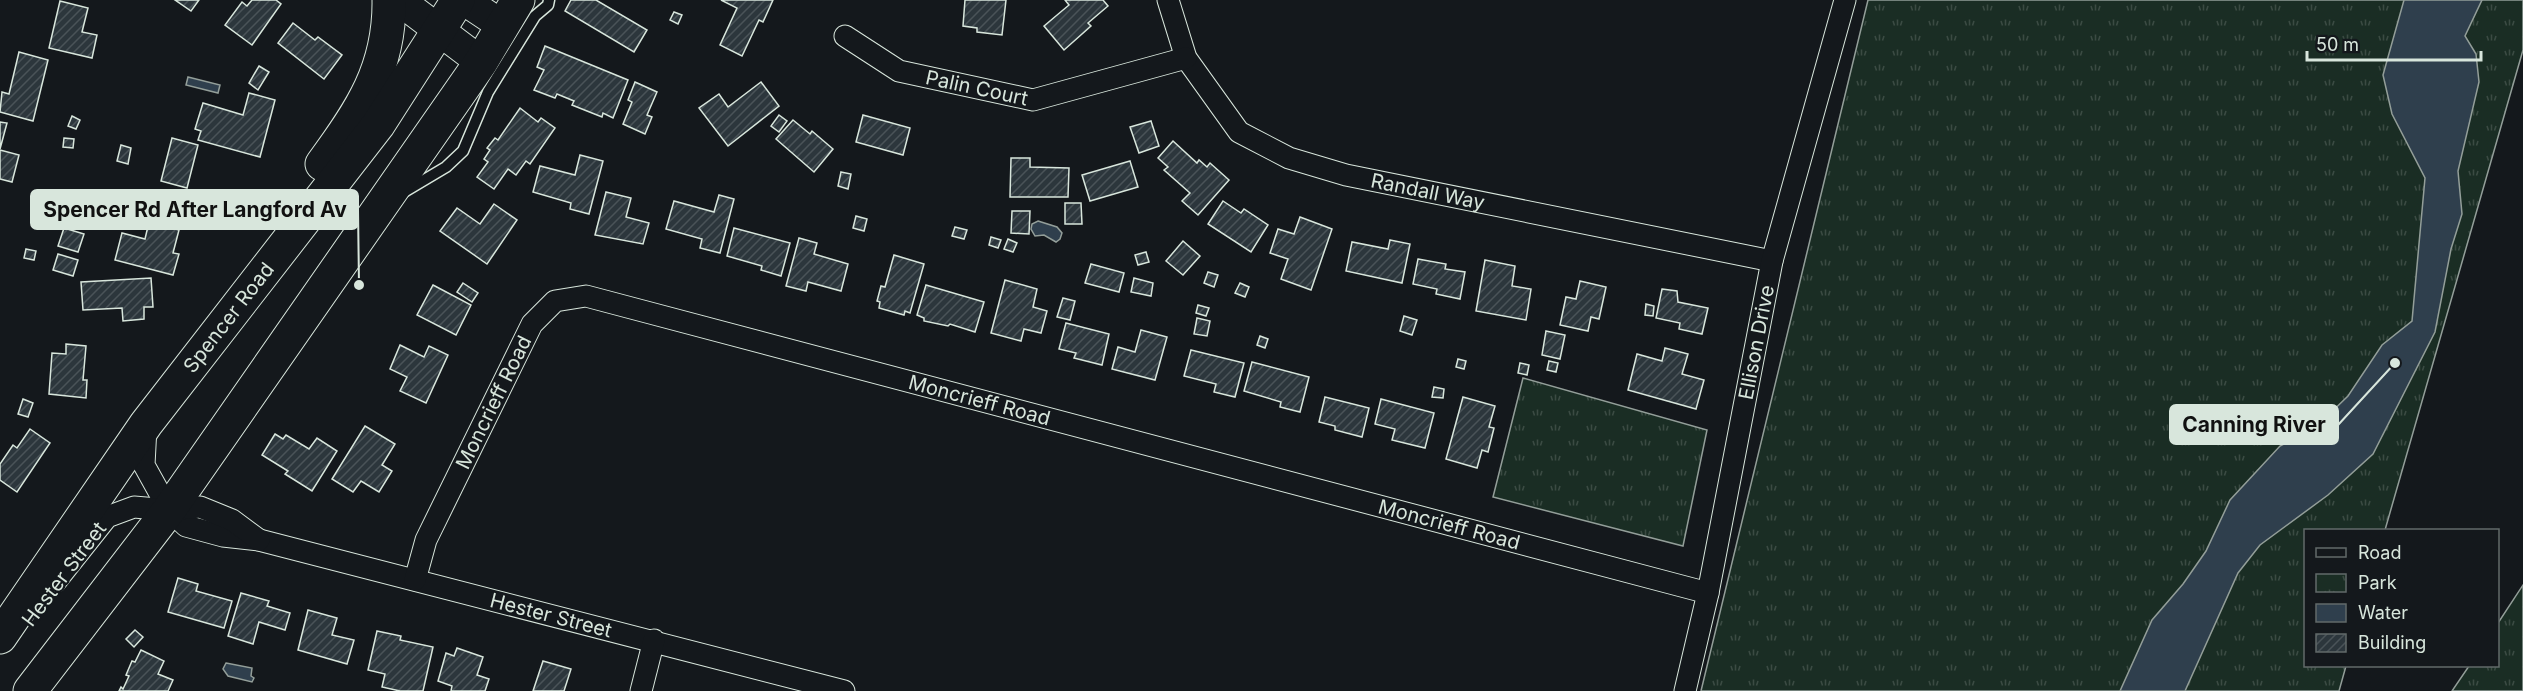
<svg xmlns="http://www.w3.org/2000/svg" width="2523" height="691" viewBox="0 0 2523 691" font-family="Inter,sans-serif">
  <style>
    .park { fill: url(#park-tufts); stroke: #939e99; stroke-width: 1.5 }
    .water { fill: #2f3f4d; stroke: #939e99; stroke-width: 1.5 }
    .building { fill: url(#building-hatch); stroke: #d8e6dc; stroke-width: 1.5 }
    .lines { fill: none; stroke-linecap: round; stroke-linejoin: round }
    .service-casing { stroke: #d8e6dc; stroke-width: 13 }
    .minor-casing { stroke: #d8e6dc; stroke-width: 23 }
    .secondary-casing { stroke: #d8e6dc; stroke-width: 32 }
    .primary-casing { stroke: #d8e6dc; stroke-width: 35 }
    .service { stroke: #14181c; stroke-width: 10 }
    .minor { stroke: #14181c; stroke-width: 21 }
    .secondary { stroke: #14181c; stroke-width: 30 }
    .primary { stroke: #14181c; stroke-width: 33 }
    .labels { text-anchor: middle; stroke-width: 4.5; stroke-linejoin: round; paint-order: stroke }
    .street-label { font-size: 20px; fill: #d8e6dc; stroke: #14181c }
    .leader { fill: none; stroke: #d8e6dc; stroke-width: 2 }
    .callout-dot { fill: #d8e6dc; stroke: #14181c; stroke-width: 2 }
    .callout { fill: #d8e6dc; stroke: #d8e6dc; stroke-width: 2 }
    .callout-label { font-size: 21px; text-anchor: middle; font-weight: bold; fill: #111 }
  </style>
  <defs>
    <pattern id="park-tufts" width="24" height="20" patternUnits="userSpaceOnUse" patternTransform="scale(1.5)"><rect width="24" height="20" fill="#1a2d24"/><path d="M3 7l-1-3M5 7V3M7 7l1-3M15 17l-1-3M17 17v-4M19 17l1-3" fill="none" stroke="#3b4b43"/></pattern>
    <pattern id="building-hatch" width="6" height="6" patternUnits="userSpaceOnUse" patternTransform="scale(1.5)"><rect width="6" height="6" fill="#2c363c"/><path d="M-1 1l2-2M0 6l6-6M5 7l2-2" fill="none" stroke="#4a5358"/></pattern>
  </defs>
  <rect width="100%" height="100%" fill="#14181c"/>
  <g class="park">
    <path d="M1868,0H2523V50L2385,530H2306V666H2346L2339,691H1701Z"/>
    <path d="M1523,378L1707,430L1683,546L1493,497Z"/>
    <path d="M2523,585V691H2452L2469,666H2498V623Z"/>
  </g>
  <g class="water">
    <path d="M2404,0H2482L2465,36L2476,54L2479,82L2458,171L2462,214L2451,249L2435,332L2373,454L2328,495L2260,545L2238,573L2185,691H2120L2152,620L2183,584L2206,551L2230,500L2280,446L2315,428L2348,396L2382,345L2412,321L2425,178L2392,114L2383,75Z"/>
    <path d="M188,77L220,85L218,93L186,85Z"/>
    <path d="M1038,221L1057,227L1062,233L1060,239L1056,242L1044,235L1035,236L1031,229L1032,224Z"/>
    <path d="M226,663L252,668L251,676L254,678L252,682L228,676L223,669Z"/>
  </g>
  <g class="building">
    <path d="M175,0H199L191,11Z"/>
    <path d="M252,0H276L281,4L252,45L225,25L242,2L247,6Z"/>
    <path d="M571,0H596L647,30L634,52L565,11Z"/>
    <path d="M721,0H773L763,22L759,20L742,56L720,45L737,8Z"/>
    <path d="M965,0H1006L1002,35L977,32V28L963,26Z"/>
    <path d="M1065,0H1103L1108,6L1088,23L1091,26L1064,50L1044,26L1069,5Z"/>
    <path d="M60,1L88,8L82,32L97,35L92,58L49,48Z"/>
    <path d="M674,12L682,15L678,24L670,20Z"/>
    <path d="M293,23L315,40L318,37L342,55L324,79L278,43Z"/>
    <path d="M545,46L628,80L613,118L603,113L602,117L572,105L574,101L557,94L555,98L534,90L544,70L537,67Z"/>
    <path d="M19,52L48,60L33,121L0,112L2,92L9,94Z"/>
    <path d="M259,66L269,72L258,90L249,83Z"/>
    <path d="M635,82L657,92L647,115L652,117L645,134L623,124L632,102L628,100Z"/>
    <path d="M761,82L779,106L728,146L699,108L719,94L728,107Z"/>
    <path d="M249,93L275,100L260,157L198,140L201,131L195,129L203,103L243,115Z"/>
    <path d="M520,108L538,122L541,118L555,128L530,164L526,161L516,175L508,169L494,189L477,177L488,162L484,159L490,150L487,148L495,138L498,140Z"/>
    <path d="M779,115L787,121L779,132L771,126Z"/>
    <path d="M863,115L910,128L903,155L856,142Z"/>
    <path d="M72,116L80,120L76,129L68,126Z"/>
    <path d="M793,120L810,134L812,131L833,149L814,172L776,139Z"/>
    <path d="M1151,121L1159,146L1139,153L1130,127Z"/>
    <path d="M0,122L7,123L0,149Z"/>
    <path d="M64,138L74,139L73,148L63,147Z"/>
    <path d="M172,138L198,145L187,188L161,181Z"/>
    <path d="M1173,141L1197,163L1199,160L1207,167L1210,163L1229,180L1198,215L1182,201L1190,193L1164,170L1168,167L1158,158Z"/>
    <path d="M121,145L131,148L128,164L117,161Z"/>
    <path d="M0,150L19,155L12,182L0,179Z"/>
    <path d="M580,155L603,161L589,214L570,209L571,203L533,192L540,166L575,175Z"/>
    <path d="M1011,158H1030V167L1069,168L1068,197H1010Z"/>
    <path d="M1130,161L1138,187L1090,201L1082,175Z"/>
    <path d="M841,172L851,174L848,189L838,186Z"/>
    <path d="M606,192L631,198L626,217L649,223L643,244L595,235Z"/>
    <path d="M719,195L734,199L720,253L700,248L702,239L666,229L674,201L714,212Z"/>
    <path d="M1223,201L1241,213L1244,209L1268,225L1251,252L1208,224Z"/>
    <path d="M1065,203H1081L1082,224H1065Z"/>
    <path d="M494,204L517,220L487,264L440,231L457,208L480,224Z"/>
    <path d="M1012,211H1030L1029,234L1011,233Z"/>
    <path d="M856,216L867,219L864,231L853,228Z"/>
    <path d="M1300,217L1332,229L1311,290L1281,279L1288,259L1270,253L1278,229L1294,234Z"/>
    <path d="M149,222L179,230L173,253L179,254L173,275L115,260L122,233L145,239Z"/>
    <path d="M955,227L967,230L964,239L952,236Z"/>
    <path d="M64,228L84,234L78,252L58,246Z"/>
    <path d="M734,228L790,243L781,276L761,270L762,266L727,256Z"/>
    <path d="M991,237L1001,240L998,248L989,245Z"/>
    <path d="M799,238L817,243L814,254L848,264L841,291L808,282L806,291L786,286Z"/>
    <path d="M1008,239L1017,243L1013,252L1004,249Z"/>
    <path d="M1390,240L1410,244L1402,283L1346,271L1352,242L1388,249Z"/>
    <path d="M1183,241L1200,256L1183,275L1166,261Z"/>
    <path d="M26,249L36,251L34,260L24,258Z"/>
    <path d="M1146,252L1149,262L1138,265L1135,255Z"/>
    <path d="M58,254L78,260L73,276L53,270Z"/>
    <path d="M894,255L924,264L910,313L905,311L904,315L879,308L880,302L877,301L881,286L885,287Z"/>
    <path d="M1418,259L1446,264L1445,269L1465,272L1460,299L1436,294L1437,289L1413,284Z"/>
    <path d="M1485,260L1515,266L1512,286L1531,289L1526,320L1476,311Z"/>
    <path d="M1091,264L1124,273L1119,292L1085,283Z"/>
    <path d="M1208,272L1218,275L1214,287L1204,283Z"/>
    <path d="M151,278L153,307H144V319L123,321L122,308L83,310L81,282Z"/>
    <path d="M1134,278L1153,283L1151,296L1131,292Z"/>
    <path d="M1005,280L1037,289L1033,307L1047,311L1041,333L1024,329L1021,341L991,333Z"/>
    <path d="M1580,281L1606,287L1599,319L1591,317L1588,331L1560,325L1566,297L1576,299Z"/>
    <path d="M463,283L478,293L472,302L457,292Z"/>
    <path d="M1240,283L1249,287L1245,297L1235,293Z"/>
    <path d="M433,285L471,305L456,335L417,315Z"/>
    <path d="M926,285L984,302L975,332L950,324L948,326L924,321V318L917,315Z"/>
    <path d="M1662,289L1677,291L1678,302L1708,308L1702,334L1679,329L1680,323L1656,318Z"/>
    <path d="M1063,298L1075,301L1070,320L1057,317Z"/>
    <path d="M1646,304L1654,306L1653,316L1645,315Z"/>
    <path d="M1198,305L1209,308L1206,316L1196,313Z"/>
    <path d="M1404,316L1417,320L1412,335L1400,331Z"/>
    <path d="M1197,318L1210,321L1207,336L1194,334Z"/>
    <path d="M1066,323L1109,334L1102,365L1074,358L1076,353L1059,349Z"/>
    <path d="M1141,330L1167,337L1155,380L1112,369L1118,347L1135,352Z"/>
    <path d="M1546,331L1565,335L1560,359L1542,355Z"/>
    <path d="M1260,336L1268,339L1265,348L1257,345Z"/>
    <path d="M66,344L86,346L83,380H87L86,398L49,394L52,353L66,354Z"/>
    <path d="M400,345L424,357L429,346L448,355L426,403L400,391L407,377L390,369Z"/>
    <path d="M1665,348L1688,354L1682,374L1704,380L1696,409L1628,390L1637,354L1662,361Z"/>
    <path d="M1191,350L1244,363L1235,397L1214,392L1216,384L1184,376Z"/>
    <path d="M1458,359L1466,361L1464,369L1456,367Z"/>
    <path d="M1549,361L1558,363L1556,372L1547,370Z"/>
    <path d="M1252,362L1309,377L1300,412L1280,407L1281,402L1244,391Z"/>
    <path d="M1520,363L1529,365L1527,375L1518,373Z"/>
    <path d="M1434,387L1444,389L1443,398L1432,397Z"/>
    <path d="M1325,397L1369,408L1362,437L1335,430V426L1319,422Z"/>
    <path d="M1463,397L1495,406L1489,427L1494,428L1488,452L1482,450L1477,468L1446,459Z"/>
    <path d="M23,399L33,403L28,417L18,414Z"/>
    <path d="M1381,399L1434,413L1425,448L1392,440L1395,429L1375,424Z"/>
    <path d="M365,426L395,444L382,465L392,471L379,492L361,481L353,492L332,479Z"/>
    <path d="M30,429L50,443L17,492L0,480V464L13,445L17,448Z"/>
    <path d="M275,434L283,439L286,435L309,449L317,438L337,451L312,491L285,474L288,471L262,455Z"/>
    <path d="M178,578L198,584L196,591L232,601L224,628L168,612Z"/>
    <path d="M241,593L269,601L267,606L290,613L285,630L259,622L253,644L228,636Z"/>
    <path d="M308,610L337,618L332,635L354,640L347,664L298,650Z"/>
    <path d="M135,630L143,637L134,647L126,639Z"/>
    <path d="M377,631L401,636L400,640L433,647L423,691H400L382,687L385,674L368,670Z"/>
    <path d="M457,648L483,657L477,675L489,679L485,691H451L452,686L438,681L446,653L454,656Z"/>
    <path d="M141,650L164,661L158,674L173,680L168,691H119L121,687L123,689L129,676L126,675L132,661L135,662Z"/>
    <path d="M543,661L571,669L564,691H533Z"/>
  </g>
  <g class="lines">
    <defs>
      <path id="service" d="M404,192L446,167L463,151L488,92L535,16L548,5L549,0"/>
      <g id="minor">
        <path id="s1" d="M1168,0L1186,58L1239,132L1289,158L1346,175L1772,261"/>
        <path id="s2" d="M845,36L899,71L1033,100L1186,58"/>
        <path id="s3" d="M146,427L144,465L169,510L186,526L223,536L259,540L844,691"/>
        <path id="s4" d="M415,580L426,540L532,324L555,301L586,296L1708,593"/>
        <path d="M56,581L107,517L134,507L169,510L200,507L232,520L259,540"/>
        <path d="M641,691L654,640"/>
        <path id="s5" d="M1685,691L1708,593L1772,261L1845,0"/>
      </g>
      <g id="secondary">
        <path d="M399,0L481,62"/>
        <path d="M464,0L503,26"/>
      </g>
      <g id="primary">
        <path d="M322,164C361,111 390,68 389,0"/>
        <path id="s6" d="M0,637L146,424L378,125L458,0"/>
        <path d="M30,691L169,510L481,62L518,0"/>
      </g>
    </defs>
    <use href="#service" class="service-casing"/>
    <use href="#minor" class="minor-casing"/>
    <use href="#secondary" class="secondary-casing"/>
    <use href="#primary" class="primary-casing"/>
    <use href="#service" class="service"/>
    <use href="#minor" class="minor"/>
    <use href="#secondary" class="secondary"/>
    <use href="#primary" class="primary"/>
  </g>
  <g class="labels">
    <g class="street-label">
      <text dy="7" stroke="none"><textPath href="#s2" startOffset="144">Palin Court</textPath></text>
      <text dy="7" stroke="none"><textPath href="#s1" startOffset="351">Randall Way</textPath></text>
      <text dy="7" stroke="none"><textPath href="#s6" startOffset="393">Spencer Road</textPath></text>
      <text dy="7" stroke="none"><textPath href="#s5" startOffset="356">Ellison Drive</textPath></text>
      <text dy="7" stroke="none"><textPath href="#s4" startOffset="753">Moncrieff Road</textPath></text>
      <text dy="7" stroke="none"><textPath href="#s4" startOffset="195">Moncrieff Road</textPath></text>
      <text dy="7" stroke="none"><textPath href="#s4" startOffset="1239">Moncrieff Road</textPath></text>
      <text transform="translate(64 574) rotate(-53)" y="7">Hester Street</text>
      <text dy="7" stroke="none"><textPath href="#s3" startOffset="489">Hester Street</textPath></text>
    </g>
  </g>
  <path class="leader" d="M359 285L358 209M2395 363L2338 425"/>
  <g class="callout-dot">
    <circle cx="359" cy="285" r="6"/>
    <circle cx="2395" cy="363" r="6"/>
  </g>
  <g class="callout">
    <rect x="31" y="190" width="327" height="39" rx="6"/>
    <rect x="2170" y="405" width="168" height="39" rx="6"/>
  </g>
  <g class="callout-label">
    <text x="195" y="217">Spencer Rd After Langford Av</text>
    <text x="2254" y="432">Canning River</text>
  </g>
  <rect x="2304" y="529" width="195" height="138" fill="#14181c" stroke="#626a69" stroke-width="1.5"/>
  <rect x="2316" y="548" width="30" height="9" fill="#14181c" stroke="#626a69" stroke-width="1.5"/>
  <text x="2358" y="559" font-size="18" fill="#d8e6dc">Road</text>
  <rect x="2316" y="574" width="30" height="18" fill="url(#park-tufts)" stroke="#626a69" stroke-width="1.5"/>
  <text x="2358" y="589" font-size="18" fill="#d8e6dc">Park</text>
  <rect x="2316" y="604" width="30" height="18" fill="#2f3f4d" stroke="#626a69" stroke-width="1.5"/>
  <text x="2358" y="619" font-size="18" fill="#d8e6dc">Water</text>
  <rect x="2316" y="634" width="30" height="18" fill="url(#building-hatch)" stroke="#626a69" stroke-width="1.5"/>
  <text x="2358" y="649" font-size="18" fill="#d8e6dc">Building</text>
  <path d="M2307 51v9h174v-9" fill="none" stroke="#d8e6dc" stroke-width="3"/>
  <text x="2316" y="51" font-size="18" fill="#d8e6dc" stroke="#14181c" stroke-width="4.5" paint-order="stroke">50 m</text>
</svg>
